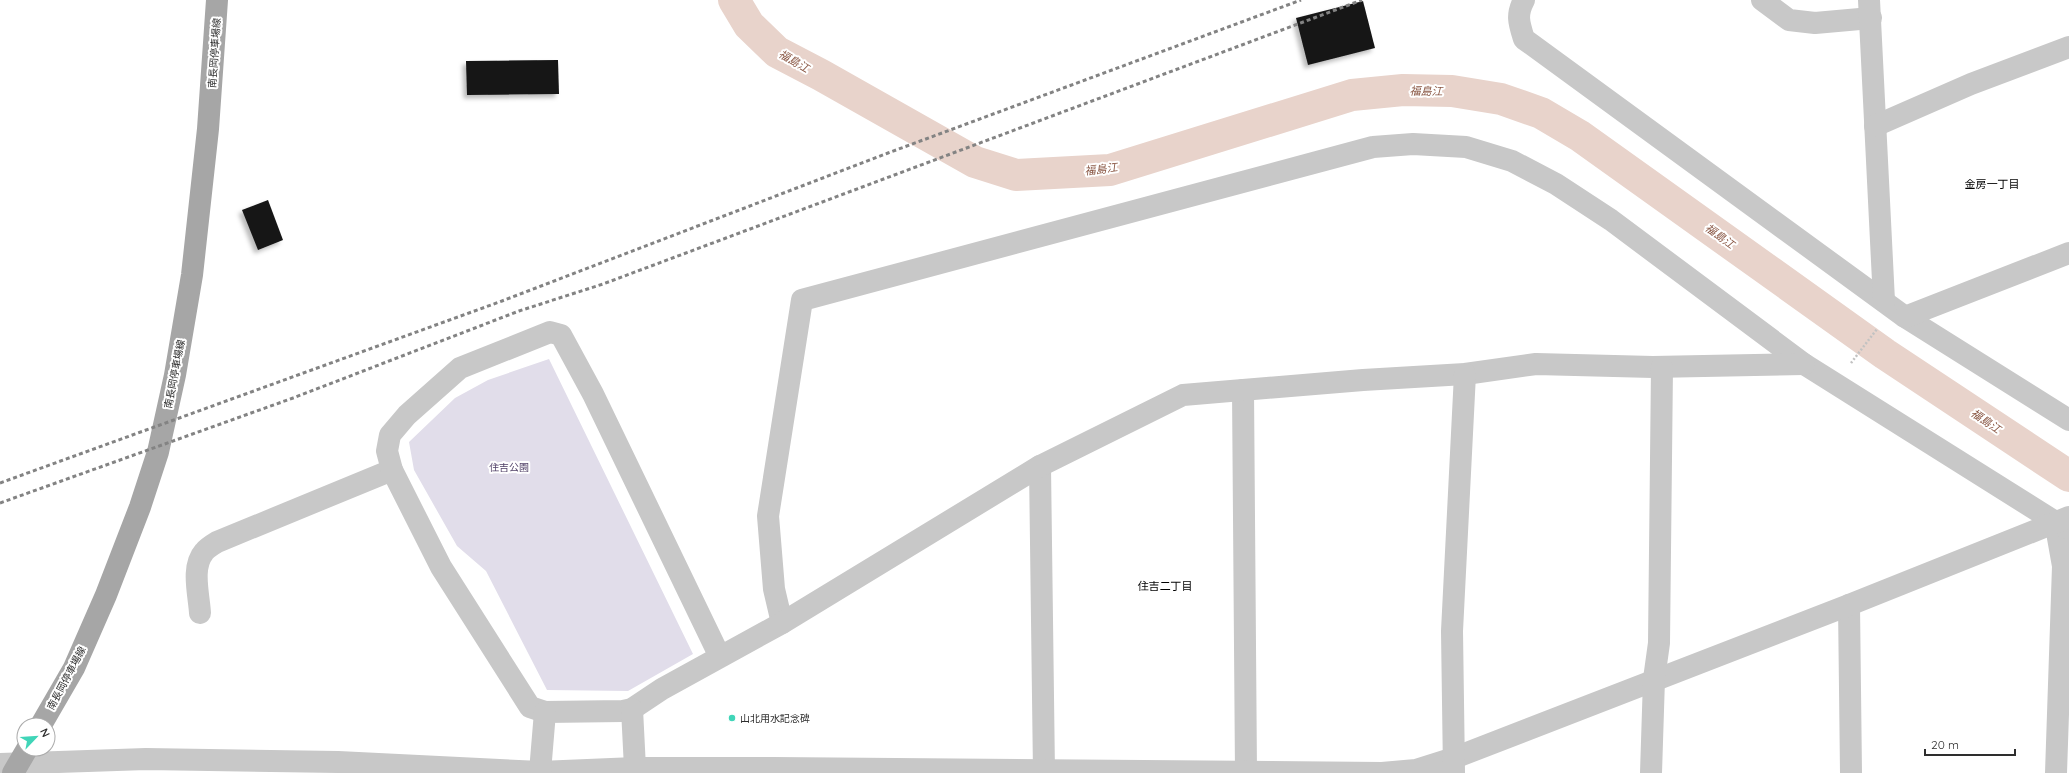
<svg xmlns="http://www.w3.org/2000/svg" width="2069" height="773" viewBox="0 0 2069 773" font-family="Quicksand,'Noto Sans JP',sans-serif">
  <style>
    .green { fill: #e1ddea }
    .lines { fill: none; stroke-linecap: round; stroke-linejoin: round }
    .canal { stroke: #e8d3cb; stroke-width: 32 }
    .building { fill: #151515; filter: url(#shadow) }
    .path { stroke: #c2c2c2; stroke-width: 2.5; stroke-dasharray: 2 2; stroke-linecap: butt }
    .minor { stroke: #c8c8c8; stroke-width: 22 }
    .major { stroke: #a6a6a6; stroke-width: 22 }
    .rail { stroke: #838383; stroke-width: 3; stroke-dasharray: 4 3; stroke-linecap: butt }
    .poi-dot { fill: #40d5b8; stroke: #fff; stroke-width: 1.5 }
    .labels { text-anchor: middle; stroke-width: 4; stroke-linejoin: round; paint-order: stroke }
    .street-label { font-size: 10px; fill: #2e2e2e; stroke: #fff }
    .park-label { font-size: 10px; fill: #4f3f66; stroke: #fff }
    .poi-label { font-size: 10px; fill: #2e2e2e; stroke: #fff; text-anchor: start }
    .water-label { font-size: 11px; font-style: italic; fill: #895643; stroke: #fff }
    .neighbourhood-label { font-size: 11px; fill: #000; stroke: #fff }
  </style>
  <defs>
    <filter id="shadow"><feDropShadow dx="-3.5" dy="3.5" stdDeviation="2" flood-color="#0004"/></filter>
  </defs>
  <rect width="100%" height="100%" fill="#fff"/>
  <path class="green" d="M549,359L693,654L628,691L547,690L486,571L457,546L414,470L409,442L455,398L488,380Z"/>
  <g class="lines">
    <path class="canal" d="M734,0L749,25L777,52L821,75L975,162L1016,175L1110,170L1352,95L1403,90L1452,91L1501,99L1541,113L1580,136L1885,354L2069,476"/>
  </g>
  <g class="building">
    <path d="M1363,1L1375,48L1308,65L1296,18Z"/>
    <path d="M558,60L559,94L467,95L466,61Z"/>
    <path d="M268,200L283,240L258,250L242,210Z"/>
  </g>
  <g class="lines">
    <path class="path" d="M1851,363L1877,329"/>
    <g class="minor">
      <path d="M1524,0C1516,15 1519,23 1524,39L1905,317L2069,420"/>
      <path d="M1762,0L1789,20L1815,23L1871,18"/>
      <path d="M1869,0L1884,301"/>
      <path d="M1875,126L1971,84L2069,47"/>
      <path d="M1905,317L2069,253"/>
      <path d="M1243,390L1246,773"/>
      <path d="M1040,466L1044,773"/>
      <path d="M2055,521L2063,566L2056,773"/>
      <path d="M1849,605L1851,773"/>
      <path d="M200,613C199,595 191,567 204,552C207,548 212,545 217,542L392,470"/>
      <path d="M782,623L774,589L768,516L802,300L1373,147L1413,144L1466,147L1512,161L1556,184L1611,220L1804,364L2065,528"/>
      <path d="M720,657L593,394L561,335L550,332L460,368L407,415L390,435L387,451L392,470L441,567L530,707L545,712L623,711L632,709L662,689L782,623L1040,466L1183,395L1363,380L1465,374L1536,364L1653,367L1804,364"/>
      <path d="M632,709L635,768"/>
      <path d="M0,764L146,759L338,762L540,772L635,768H774L1382,773L1416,770L1454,758L1849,605L2069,517"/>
      <path d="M540,772L545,712"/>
      <path d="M1454,772L1452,631L1465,374"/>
      <path d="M1651,773L1654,679L1659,643L1662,367"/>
    </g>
    <g class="major">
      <path d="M41,725L74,668L106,595L140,507L158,452L175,375L192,275L208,129L217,0"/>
      <path d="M13,773L27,749"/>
    </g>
    <g class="rail">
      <path d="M0,483L502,301L888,153L1301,0"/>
      <path d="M0,503L293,398L519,311L603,284L726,238L1362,0"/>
    </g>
  </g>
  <circle class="poi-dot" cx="732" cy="718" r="4"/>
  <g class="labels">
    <g class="street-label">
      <text transform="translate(214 53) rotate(-86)" y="4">南長岡停車場線</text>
      <text transform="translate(174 374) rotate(-79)" y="4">南長岡停車場線</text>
      <text transform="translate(66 678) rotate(-62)" y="4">南長岡停車場線</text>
    </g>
    <g class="park-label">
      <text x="509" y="471">住吉公園</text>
    </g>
    <g class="poi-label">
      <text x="740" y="722">山北用水記念碑</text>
    </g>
    <g class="water-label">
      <text transform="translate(794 61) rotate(30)" y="4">福島江</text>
      <text transform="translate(1426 91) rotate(1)" y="4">福島江</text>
      <text transform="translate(1101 169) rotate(-7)" y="4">福島江</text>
      <text transform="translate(1720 236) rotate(36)" y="4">福島江</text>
      <text transform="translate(1986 421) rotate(34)" y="4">福島江</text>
    </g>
    <g class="neighbourhood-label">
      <text x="1992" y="188">金房一丁目</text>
      <text x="1165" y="590">住吉二丁目</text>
    </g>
  </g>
  <g transform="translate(36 737) rotate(65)"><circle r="19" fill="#ffffff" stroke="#ababab"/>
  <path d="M0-3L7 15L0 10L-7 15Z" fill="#40d5b8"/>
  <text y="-6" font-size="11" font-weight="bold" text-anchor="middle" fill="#2e2e2e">N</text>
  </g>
  <path d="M1925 749v6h90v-6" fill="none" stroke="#2e2e2e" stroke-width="2"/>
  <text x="1931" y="749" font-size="12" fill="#2e2e2e" stroke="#ffffff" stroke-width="3" paint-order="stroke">20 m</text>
</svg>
